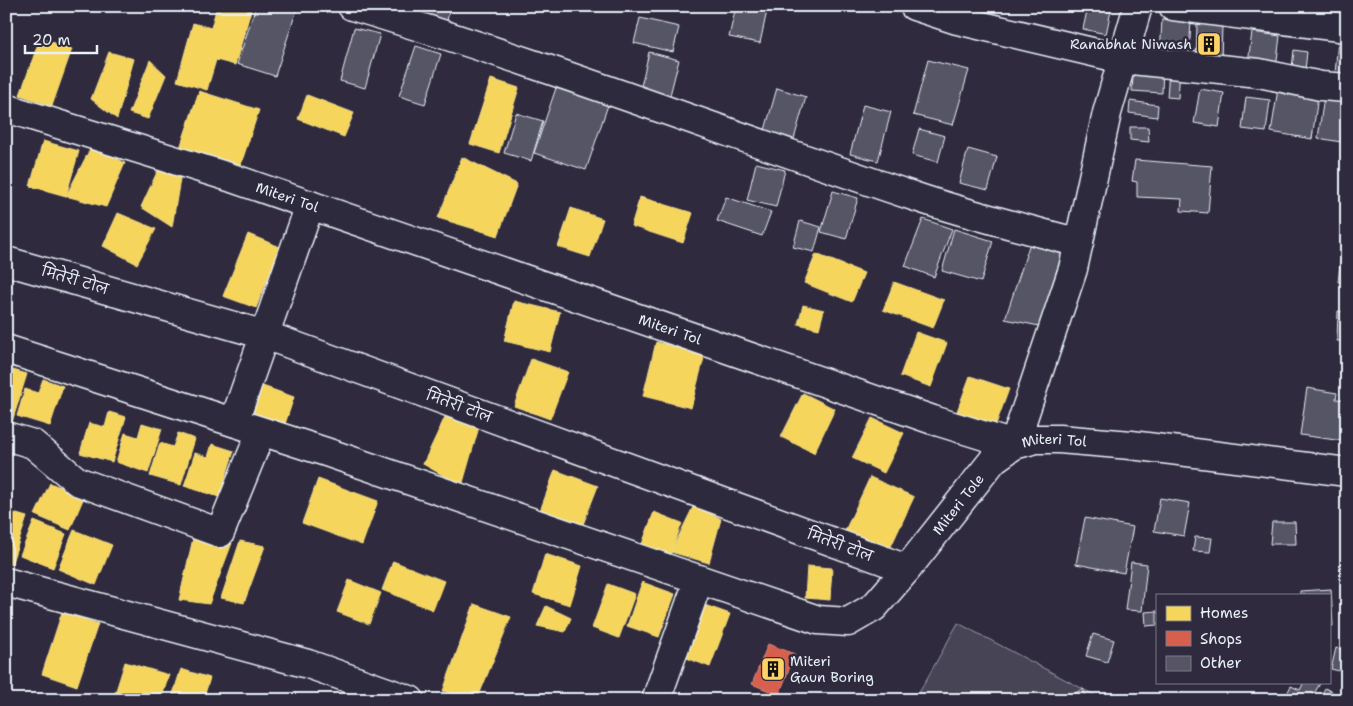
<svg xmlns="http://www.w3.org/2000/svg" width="1353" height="706" viewBox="0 0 1353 706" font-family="'Shantell Sans','Playpen Sans Deva',sans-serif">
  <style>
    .green { fill: #464455; stroke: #979aa6 }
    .homes { fill: #f6d55c; stroke: #f2dd8b }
    .shops { fill: #d6604d; stroke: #db8c80 }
    .building { fill: #575565; stroke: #e8f1f8 }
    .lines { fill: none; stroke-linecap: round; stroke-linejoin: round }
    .minor-casing { stroke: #e8f1f8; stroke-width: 31 }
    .major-casing { stroke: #e8f1f8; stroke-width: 31 }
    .path { stroke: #e8f1f8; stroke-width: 3; stroke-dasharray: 5 4; stroke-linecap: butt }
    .minor { stroke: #2f2a3d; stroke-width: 28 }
    .major { stroke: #2f2a3d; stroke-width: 28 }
    .labels { text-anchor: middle; stroke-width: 5; stroke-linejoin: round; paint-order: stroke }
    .poi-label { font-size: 14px; fill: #e8f1f8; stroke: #2f2a3d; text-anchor: end }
    .street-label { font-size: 14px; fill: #e8f1f8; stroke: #2f2a3d }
  </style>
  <rect width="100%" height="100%" fill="#2f2a3d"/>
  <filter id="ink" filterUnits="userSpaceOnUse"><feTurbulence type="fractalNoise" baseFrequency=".02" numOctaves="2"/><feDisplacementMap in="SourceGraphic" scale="10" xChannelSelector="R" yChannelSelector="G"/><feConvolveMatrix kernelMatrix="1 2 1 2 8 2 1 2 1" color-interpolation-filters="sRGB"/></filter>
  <g filter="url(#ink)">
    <path class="green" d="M958,623L1083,689L1104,700H915Z"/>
    <g class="homes">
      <path d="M217,6L252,7L235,65L216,60L207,90L177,81L193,23L211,28Z"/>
      <path d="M40,38L72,49L52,106L20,95Z"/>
      <path d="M109,52L134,59L117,119L91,99Z"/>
      <path d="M150,60L166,75L148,119L129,113Z"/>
      <path d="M491,79L519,88L499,153L470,144Z"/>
      <path d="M199,91L259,110L240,167L180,148Z"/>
      <path d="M307,95L354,113L344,137L298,119Z"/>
      <path d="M43,141L79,151L66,196L30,186Z"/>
      <path d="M92,145L125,163L106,207L66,196Z"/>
      <path d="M462,157L517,184L498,236L438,218Z"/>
      <path d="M6,167H11L6,179Z"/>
      <path d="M158,170L181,173L172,227L141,207Z"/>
      <path d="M640,197L693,213L683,243L631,226Z"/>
      <path d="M571,208L603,219L590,257L558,247Z"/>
      <path d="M118,213L156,229L137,264L103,246Z"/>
      <path d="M248,234L280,247L256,308L223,296Z"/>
      <path d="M816,254L864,273L852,302L804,283Z"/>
      <path d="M894,282L944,300L933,328L883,310Z"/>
      <path d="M514,301L560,312L550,352L504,341Z"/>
      <path d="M803,305L824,310L819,329L798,324Z"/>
      <path d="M916,332L947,343L931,387L900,376Z"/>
      <path d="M656,342L705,354L691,408L643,396Z"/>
      <path d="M531,359L568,372L550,419L514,406Z"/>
      <path d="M6,368L27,374L12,422L6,420Z"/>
      <path d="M970,376L1009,389L995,427L956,414Z"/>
      <path d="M43,379L63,386L50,426L17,416L25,389L38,393Z"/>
      <path d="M254,383L294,397L284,427L243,413Z"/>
      <path d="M803,393L835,409L814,453L781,437Z"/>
      <path d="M109,412L126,417L112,462L80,453L89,423L105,427Z"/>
      <path d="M445,417L479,427L462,486L423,464Z"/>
      <path d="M872,418L904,433L884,473L852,458Z"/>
      <path d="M142,423L162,429L148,473L116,462L125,433L138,437Z"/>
      <path d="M178,433L195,439L181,485L150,476L160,443L173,447Z"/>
      <path d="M212,444L234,451L219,497L184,486L195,453L208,457Z"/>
      <path d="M555,470L598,486L582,527L540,511Z"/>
      <path d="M870,477L914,497L887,555L843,535Z"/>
      <path d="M318,479L378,501L362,545L302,523Z"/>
      <path d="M50,483L84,497L70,530L35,515Z"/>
      <path d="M694,505L721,519L709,563L671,552Z"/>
      <path d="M6,511L27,517L11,565L6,563Z"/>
      <path d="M654,512L682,523L667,563L639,552Z"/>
      <path d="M34,521L66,534L53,568L20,555Z"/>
      <path d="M196,525L232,543L209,604L179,600Z"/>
      <path d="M74,530L112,545L96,585L58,569Z"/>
      <path d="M240,541L265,546L244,603L221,598Z"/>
      <path d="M545,554L582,566L570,605L533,594Z"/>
      <path d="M393,561L444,581L433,610L382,590Z"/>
      <path d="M807,566L832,568L830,600L805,598Z"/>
      <path d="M349,580L381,593L369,624L337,612Z"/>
      <path d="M642,582L675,594L659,637L627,626Z"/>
      <path d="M608,584L635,594L619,638L592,628Z"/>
      <path d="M699,603L730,614L710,667L679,655Z"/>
      <path d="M474,604L511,617L477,700H471L443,691Z"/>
      <path d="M546,606L571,618L565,632L537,626Z"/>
      <path d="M62,612L98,624L77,686L42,674Z"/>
      <path d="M125,662L169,675L161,700H113Z"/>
      <path d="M181,669L210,678L203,700H171Z"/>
    </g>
    <path class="shops" d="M768,644L795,654L779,695L752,684Z"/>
    <g class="building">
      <path d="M256,6H289L297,9L275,76L237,64Z"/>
      <path d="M419,6H450L445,31L415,24Z"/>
      <path d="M736,6H768L760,43L729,37Z"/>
      <path d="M1088,6H1112L1106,34L1083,29Z"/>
      <path d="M1333,6H1347V22L1332,20Z"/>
      <path d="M640,18L679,27L673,52L634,43Z"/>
      <path d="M1162,19L1191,20L1189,58L1160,56Z"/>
      <path d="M1197,23L1222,24L1221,65L1196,64Z"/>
      <path d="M354,28L380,34L365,88L340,81Z"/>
      <path d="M1252,32L1280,36L1276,68L1248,63Z"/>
      <path d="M1338,40L1347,41V75L1335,74Z"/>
      <path d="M416,46L441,54L425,104L399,96Z"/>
      <path d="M1294,50L1307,52L1304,79L1291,77Z"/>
      <path d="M649,52L679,60L668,103L639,95Z"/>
      <path d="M928,60L969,70L953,125L913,115Z"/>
      <path d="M1134,63L1163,66L1162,93L1132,91Z"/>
      <path d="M1169,70H1180L1178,98L1167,97Z"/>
      <path d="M1279,83L1319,89L1312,139L1271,132Z"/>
      <path d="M556,88L608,105L586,170L534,153Z"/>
      <path d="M777,88L806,97L794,139L765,130Z"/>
      <path d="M1200,89L1224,93L1219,127L1194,123Z"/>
      <path d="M1246,97L1270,100L1266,132L1242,129Z"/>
      <path d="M1324,97L1347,100L1341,142L1318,138Z"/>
      <path d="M1130,101L1158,105L1157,117L1129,113Z"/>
      <path d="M863,105L891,112L878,161L850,154Z"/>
      <path d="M516,113L543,121L531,161L504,153Z"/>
      <path d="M1130,127H1148L1149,142L1130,140Z"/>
      <path d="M919,129L945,136L938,162L912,155Z"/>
      <path d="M968,149L997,157L988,190L959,183Z"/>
      <path d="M1135,160L1212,166L1208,213L1181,211L1182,199L1137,197V182L1132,181Z"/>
      <path d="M756,163L785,170L776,207L747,200Z"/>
      <path d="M833,191L858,198L846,239L821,232Z"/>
      <path d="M726,197L771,212L762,236L717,221Z"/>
      <path d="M923,219L952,229L934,277L905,266Z"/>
      <path d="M800,221L821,227L814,252L793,247Z"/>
      <path d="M954,229L993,241L981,282L942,271Z"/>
      <path d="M1030,243L1062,254L1039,326L1005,319Z"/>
      <path d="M1341,256H1347V283L1338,282Z"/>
      <path d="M1338,311L1347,312V341H1337Z"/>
      <path d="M1307,388L1337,393L1336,399L1347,400V432L1345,431L1343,441L1300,435Z"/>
      <path d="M1160,498L1190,503L1184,536L1154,531Z"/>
      <path d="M1085,518L1133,527L1124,573L1076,564Z"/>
      <path d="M1272,522H1295L1296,544H1270Z"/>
      <path d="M1195,537L1212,538L1210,552L1193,551Z"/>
      <path d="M1131,562L1147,564L1142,611L1125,610Z"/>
      <path d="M1331,589L1333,626H1329V595H1300V591Z"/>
      <path d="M1157,611V625L1146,626L1145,612Z"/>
      <path d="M1093,634L1114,640L1107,662L1086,656Z"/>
      <path d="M1336,648L1347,651V673L1331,669Z"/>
      <path d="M1304,682H1321L1310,700L1284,699L1291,686L1300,690Z"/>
      <path d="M1325,688L1339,696L1336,700H1319Z"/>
      <path d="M1083,689L1088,700H1062Z"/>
      <path d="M1343,691L1347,693V700H1339Z"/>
    </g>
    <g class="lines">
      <defs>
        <g id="minor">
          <path d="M352,6C542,63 728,134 916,197C969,215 1025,228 1079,243"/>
          <path d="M914,6L957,20L1122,59L1259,73L1321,86L1347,88"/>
          <path d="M1173,6L1347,28"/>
          <path id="s1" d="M6,108L232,178L933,420L1014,445L1073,269L1107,113L1138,6"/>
          <path d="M6,261L265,335L907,569"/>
          <path d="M234,422L310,205"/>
          <path d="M6,436L33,444L77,481L220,533L261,432"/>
          <path d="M6,582L308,664L410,700"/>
          <path d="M656,700L699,579"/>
        </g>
        <g id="major">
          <path id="s2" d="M6,349L326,452L818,620L848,622L874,607L907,569L994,459L1014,445L1036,439H1059L1131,445L1347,472"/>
        </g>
      </defs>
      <use href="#minor" class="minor-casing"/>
      <use href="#major" class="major-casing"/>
      <path class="path" d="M1342,568H1347"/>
      <use href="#minor" class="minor"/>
      <use href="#major" class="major"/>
    </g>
  </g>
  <defs>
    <symbol id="building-square" viewBox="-11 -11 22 22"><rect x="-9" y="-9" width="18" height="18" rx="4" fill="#ffd166" stroke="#2f2a3d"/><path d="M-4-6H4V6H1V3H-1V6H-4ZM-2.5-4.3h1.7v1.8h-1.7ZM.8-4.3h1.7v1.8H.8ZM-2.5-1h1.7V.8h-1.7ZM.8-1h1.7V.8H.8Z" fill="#111"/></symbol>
  </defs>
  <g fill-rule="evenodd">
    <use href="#building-square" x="1195" y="30" width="28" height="28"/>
    <use href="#building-square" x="759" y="655" width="28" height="28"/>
  </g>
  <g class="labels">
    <g class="poi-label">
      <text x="1192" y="49">Ranabhat Niwash</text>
      <text x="790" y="666" text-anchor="start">Miteri<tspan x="790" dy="16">Gaun Boring</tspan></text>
    </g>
    <g class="street-label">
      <text dy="5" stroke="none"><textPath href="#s1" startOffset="295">Miteri Tol</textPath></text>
      <text transform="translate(75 280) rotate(16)" y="5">मितेरी टोल</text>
      <text dy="5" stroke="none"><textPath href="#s1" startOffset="700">Miteri Tol</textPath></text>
      <text transform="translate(459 406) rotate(20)" y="5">मितेरी टोल</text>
      <text dy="5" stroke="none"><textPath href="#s2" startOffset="1172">Miteri Tol</textPath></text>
      <text dy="5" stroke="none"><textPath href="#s2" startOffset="1049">Miteri Tole</textPath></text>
      <text transform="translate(840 545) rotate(20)" y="5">मितेरी टोल</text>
    </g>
  </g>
  <rect width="1353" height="706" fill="none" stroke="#2f2a3d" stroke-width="25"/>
  <rect x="12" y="12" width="1328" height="681" fill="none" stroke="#e8f1f8" stroke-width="2" filter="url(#ink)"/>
  <rect x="1156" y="594" width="175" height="90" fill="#2f2a3d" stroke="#797a88"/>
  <rect x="1166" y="606" width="25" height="15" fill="#f6d55c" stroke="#797a88"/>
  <text x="1200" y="618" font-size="15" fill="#e8f1f8">Homes</text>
  <rect x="1166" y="631" width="25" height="15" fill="#d6604d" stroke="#797a88"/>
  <text x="1200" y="644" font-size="15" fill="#e8f1f8">Shops</text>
  <rect x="1166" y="656" width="25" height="15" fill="#575565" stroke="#797a88"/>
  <text x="1200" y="668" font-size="15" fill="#e8f1f8">Other</text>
  <path d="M25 45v8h72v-8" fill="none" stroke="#e8f1f8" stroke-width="2.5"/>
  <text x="32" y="45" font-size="15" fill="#e8f1f8" stroke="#2f2a3d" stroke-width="4" paint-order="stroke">20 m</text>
</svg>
